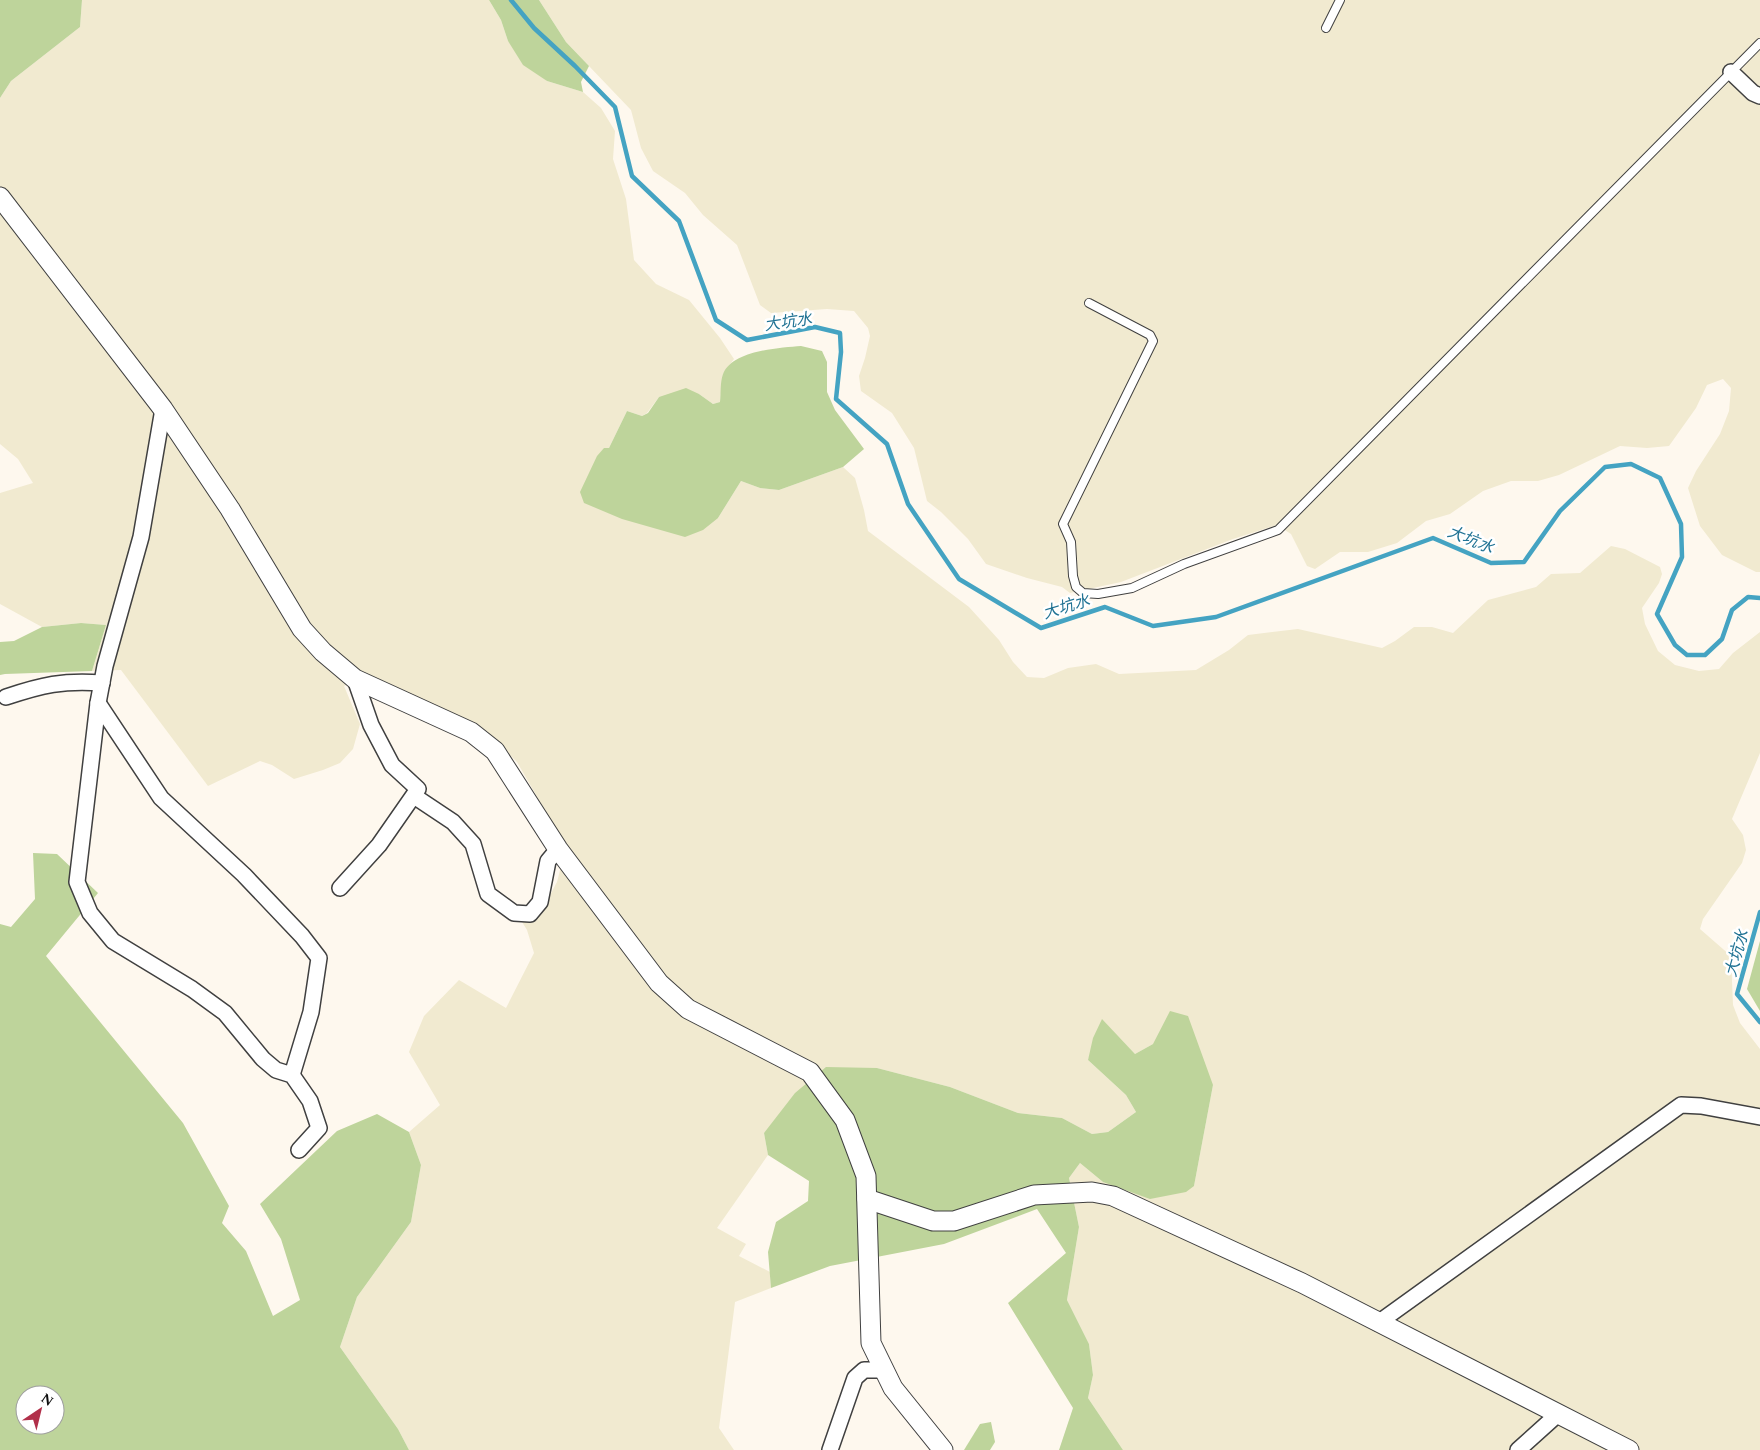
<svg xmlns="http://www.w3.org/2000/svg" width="1760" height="1450" viewBox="0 0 1760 1450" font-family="Spectral,'Noto Sans SC',serif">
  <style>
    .farmland { fill: #f1ead0 }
    .forest { fill: #bed49b; fill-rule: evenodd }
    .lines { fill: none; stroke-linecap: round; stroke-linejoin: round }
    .stream { stroke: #44a3c2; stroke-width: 4.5 }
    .service-casing { stroke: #404040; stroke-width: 10 }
    .minor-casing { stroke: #404040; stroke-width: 18 }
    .tertiary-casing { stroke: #404040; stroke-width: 21 }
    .service { stroke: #fff; stroke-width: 8 }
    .minor { stroke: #fff; stroke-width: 15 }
    .tertiary { stroke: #fff; stroke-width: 19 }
    .labels { text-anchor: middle; stroke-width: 5; stroke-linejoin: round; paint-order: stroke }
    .water-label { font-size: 16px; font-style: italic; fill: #217394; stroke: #fff }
  </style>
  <rect width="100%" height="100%" fill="#fef8ee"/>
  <g class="farmland">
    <path d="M82,0H489L501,20L508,41L547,81L583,92L601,108L615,131L613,159L626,199L634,260L656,284L689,300L720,338L734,359L723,374L720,402L713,404L699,394L659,397L647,413L642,416L627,411L609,448L718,518L741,481L760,488L779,490L843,467L855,478L864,510L868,531L969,607L999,640L1013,662L1027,677L1044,678L1068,668L1096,664L1119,674L1196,670L1229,650L1248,635L1298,629L1382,648L1395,641L1414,627H1432L1453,633L1488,600L1536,587L1551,574L1580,573L1611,546L1625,549L1660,567L1662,574L1659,583L1642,608L1645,624L1658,651L1675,665L1699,671L1719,669L1733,653L1760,632V753L1732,819L1743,835L1746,850L1742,863L1703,919L1700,929L1731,956L1733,1005L1740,1023L1760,1049V1450H1123L1088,1398L1093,1375L1089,1344L1067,1300L1079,1227L1069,1178L1080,1163L1103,1182L1194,1186L1213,1085L1153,1044L1135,1054L1102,1020L1088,1060L1126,1095L1136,1112L1108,1132L1092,1134L1062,1118L1018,1113L950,1087L877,1068L764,1133L768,1155L717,1228L746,1244L739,1256L770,1272L771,1288L735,1302L719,1428L734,1450H409L398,1429L340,1347L357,1297L411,1222L421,1165L409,1132L440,1105L409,1052L424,1016L459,980L506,1008L534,953L527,930L519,917L541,912L557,882L566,847L517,762L500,745L367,676L344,686L360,724L353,749L340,763L323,770L294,779L272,765L260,761L208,786L121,670L92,671L106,625L81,623L42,627L0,604V493L33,483L18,459L0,444V98L11,81L80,27Z"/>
    <path d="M539,0H1760V572H1756L1722,555L1700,526L1688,488L1696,471L1720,434L1729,411L1731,388L1723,379L1707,385L1696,408L1669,446L1647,448L1620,446L1559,475L1538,481H1511L1483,491L1450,514L1426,521L1397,543L1368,552H1340L1315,569L1307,566L1291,534L1277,525L1233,539L1121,582L1070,593L1062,587L1027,578L986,564L968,539L941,512L927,501L914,448L892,413L861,391L859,376L865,358L870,336L868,328L854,311L827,309L771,313L760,305L737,245L703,215L685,193L653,171L641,148L631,110L566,42Z"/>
  </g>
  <g class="forest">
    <path d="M0,0H82L80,27L11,81L0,98Z"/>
    <path d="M489,0H539L566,42L589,66L581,82L583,92L547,81L523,65L508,41L501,20Z"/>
    <path d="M801,346L822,351L827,362V392L835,410L864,449L843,467L779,490L760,488L741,481L718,518L703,530L685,537L622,519L584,503L580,492L597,456L604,448H609L627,411L642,416L648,413L659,397L686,388L699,394L713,404L720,402C721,394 720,382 723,374C733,350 779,348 801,346Z"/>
    <path d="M81,623L106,625L92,671L5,674L0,675V642L14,641L42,627Z"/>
    <path d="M33,853L57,854L98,893L46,956L183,1123L229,1206L222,1223L246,1251L273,1316L300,1300L281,1239L260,1204L337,1131L377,1114L409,1132L421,1165L411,1222L357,1297L340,1347L398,1429L409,1450H0V924L11,927L35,899ZM25,1395H55V1425H25Z"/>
    <path d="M1760,941V1011L1747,989Z"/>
    <path d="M1170,1011L1188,1016L1213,1085L1194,1186L1186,1192L1150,1199L1103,1182L1080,1163L1069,1178L1079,1227L1067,1300L1089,1344L1093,1375L1088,1398L1123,1450H1059L1073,1408L1008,1303L1066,1253L1037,1209L944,1244L830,1266L771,1288L768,1252L776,1222L808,1201L809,1181L768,1155L764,1133L795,1093L826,1067L877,1068L950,1087L1018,1113L1062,1118L1092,1134L1108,1132L1136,1112L1126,1095L1088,1060L1093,1038L1102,1019L1135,1054L1153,1044Z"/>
    <path d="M991,1422L995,1442L990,1450H964L980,1424Z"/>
  </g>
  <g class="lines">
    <g class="stream">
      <path d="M511,0L534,28L575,66L615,107L632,176L679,221L716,320L747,340L815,327L840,333L841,352L836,399L887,444L908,504L959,579L1041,628L1105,607L1153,626L1216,617L1433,538L1491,563L1524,562L1560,511L1605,467L1631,464L1660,478L1681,524L1682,557L1657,614L1675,645L1687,655H1705L1722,639L1732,610L1748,597L1760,598"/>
      <path d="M1760,912L1737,994L1760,1022"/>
    </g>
    <defs>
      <g id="service">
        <path d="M1326,28L1340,0"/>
        <path d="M1089,303L1150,335L1153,341L1063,524L1071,542L1073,576L1076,587L1083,593L1098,594L1132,588L1184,564L1278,530L1760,43"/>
      </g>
      <g id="minor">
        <path d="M1731,72L1753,93L1760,96"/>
        <path d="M163,409L141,537L105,666L98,703L77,882L90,913L113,941L192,989L225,1013L263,1059L276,1070L292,1075L310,1101L319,1128L299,1150"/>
        <path d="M6,697C42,685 63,680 102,683"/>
        <path d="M98,703L161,798L244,875L302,936L319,958L311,1012L292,1075"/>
        <path d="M414,796L453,822L473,844L488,894L514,913L530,914L540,902L548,861L558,849"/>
        <path d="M340,888L379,845L418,789L392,765L371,725L355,679"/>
        <path d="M1378,1323L1681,1105L1701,1106L1760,1117"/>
        <path d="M830,1450L855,1378L864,1370H884"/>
        <path d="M1518,1450L1558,1414"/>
      </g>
      <g id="tertiary">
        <path d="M0,197L163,409L230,509L302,629L323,652L355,679L471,732L495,751L558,849L659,983L688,1009L810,1072L845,1120L866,1176L871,1343L893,1388L943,1450"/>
        <path d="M867,1199L933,1221H954L1034,1195L1092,1192L1113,1196L1302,1283L1629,1450"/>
      </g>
    </defs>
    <use href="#service" class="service-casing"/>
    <use href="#minor" class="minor-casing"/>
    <use href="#tertiary" class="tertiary-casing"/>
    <use href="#service" class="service"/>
    <use href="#minor" class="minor"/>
    <use href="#tertiary" class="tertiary"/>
  </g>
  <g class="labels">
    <g class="water-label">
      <text transform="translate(788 321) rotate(-8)" y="6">大坑水</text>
      <text transform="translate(1471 539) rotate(22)" y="6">大坑水</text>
      <text transform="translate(1066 606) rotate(-17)" y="6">大坑水</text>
      <text transform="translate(1736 953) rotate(-74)" y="6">大坑水</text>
    </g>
  </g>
  <g transform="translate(40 1410) rotate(35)"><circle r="24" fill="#ffffff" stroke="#9e9e9e"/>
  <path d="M0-4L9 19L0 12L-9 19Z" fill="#b1304a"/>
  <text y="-8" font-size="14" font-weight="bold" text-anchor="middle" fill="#0d0d0d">N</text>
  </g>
</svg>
